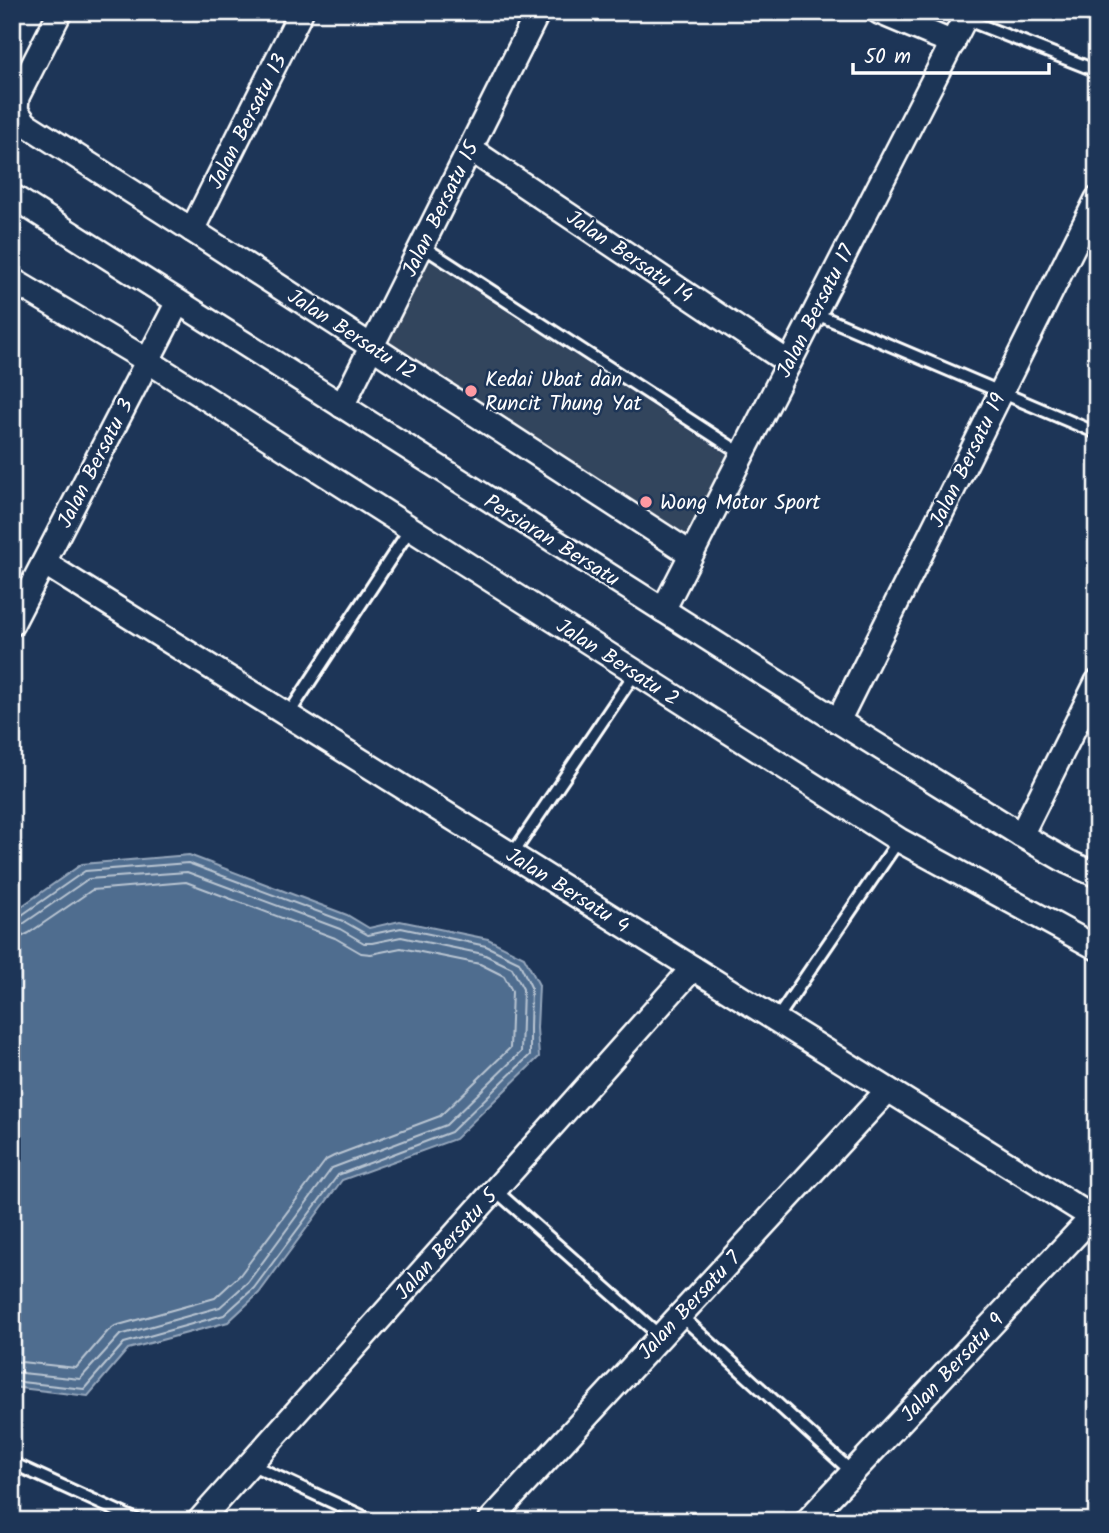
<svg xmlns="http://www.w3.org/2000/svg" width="1109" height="1533" viewBox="0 0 1109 1533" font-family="Kalam,sans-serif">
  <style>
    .built { fill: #32445d }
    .water { fill: #506d8f; stroke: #96a7bc; stroke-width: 2 }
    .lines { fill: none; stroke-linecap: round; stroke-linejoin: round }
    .shore { stroke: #b9c5d2; stroke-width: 2 }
    .lane-casing { stroke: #fff; stroke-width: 16 }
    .street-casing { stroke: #fff; stroke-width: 28 }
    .lane { stroke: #1d3557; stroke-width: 10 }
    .street { stroke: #1d3557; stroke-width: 23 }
    .poi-dot { fill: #ff9aa2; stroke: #1d3557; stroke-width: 2.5 }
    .labels { text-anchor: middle; stroke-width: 5; stroke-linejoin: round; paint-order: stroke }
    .street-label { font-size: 21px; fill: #fff; stroke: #1d3557 }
    .poi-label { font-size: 21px; fill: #fff; stroke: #1d3557; text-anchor: start }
  </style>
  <rect width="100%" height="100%" fill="#1d3557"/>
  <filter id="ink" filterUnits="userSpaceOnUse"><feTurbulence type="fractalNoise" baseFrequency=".0143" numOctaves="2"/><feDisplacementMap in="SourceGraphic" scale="14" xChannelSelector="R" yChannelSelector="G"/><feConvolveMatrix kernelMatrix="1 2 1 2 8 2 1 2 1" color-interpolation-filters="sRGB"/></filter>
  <g filter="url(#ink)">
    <path class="built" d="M425,258L729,456L686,540L387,344Z"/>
    <path class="water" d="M189,855L347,915L369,928L400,921L488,939L524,957L539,985L537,1028L539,1057L455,1139L342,1180L259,1293L228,1322L128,1349L88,1396L12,1387V913L82,864Z"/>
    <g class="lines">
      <g class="shore">
        <path d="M12,918L19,917L85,871L188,863L343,921L368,935L401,928L486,946L519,962L531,987L530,1028V1055L451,1132L338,1175L254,1288L224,1315L124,1343L84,1389L12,1381"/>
        <path d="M12,927L23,924L88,879L187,872L340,929L364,943H372L401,937L483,954L512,968L523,989L521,1052L446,1125L332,1168L248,1282L220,1307L120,1335L80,1379L12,1372"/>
        <path d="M12,938L21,937L29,933L92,890L186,882L335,938L361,953L371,954L401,948L480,964L504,976L512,991L510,1048L440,1116L334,1156L326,1160L240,1275L215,1298L115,1326L108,1331L76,1368L12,1361"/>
      </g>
      <defs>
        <g id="lane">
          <path d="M965,19L1097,71"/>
          <path d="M422,246L742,454"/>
          <path d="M814,313L1097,433"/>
          <path d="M288,715L410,529"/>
          <path d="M512,855L635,673"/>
          <path d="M776,1020L899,840"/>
          <path d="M495,1190L660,1336"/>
          <path d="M680,1315L853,1473"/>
          <path d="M12,1463L139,1521"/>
          <path d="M250,1464L373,1521"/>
        </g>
        <g id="street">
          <path d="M60,12L17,97L16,111L26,124L192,230L691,554"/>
          <path d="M879,12L953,43"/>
          <path d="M470,149L789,363"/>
          <path d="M12,196L838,721L1021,835L1068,862L1097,875"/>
          <path d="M192,230L301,12"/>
          <path d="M12,280L148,361L899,840L1097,948"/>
          <path d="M342,406L538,12"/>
          <path d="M44,563L1092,1217"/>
          <path d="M663,610L968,12"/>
          <path d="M12,624L178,302"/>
          <path d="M838,721L1097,199"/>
          <path d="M1021,835L1097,682"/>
          <path d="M199,1521L693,968"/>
          <path d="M490,1521L888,1090"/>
          <path d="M807,1521L1097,1212"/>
        </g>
      </defs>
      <use href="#lane" class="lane-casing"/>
      <use href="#street" class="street-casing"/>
      <use href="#lane" class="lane"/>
      <use href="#street" class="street"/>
    </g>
  </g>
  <g class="poi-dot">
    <circle cx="471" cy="391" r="7"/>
    <circle cx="646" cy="502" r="7"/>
  </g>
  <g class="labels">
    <g class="street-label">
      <text transform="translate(247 121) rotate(-63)" y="7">Jalan Bersatu 13</text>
      <text transform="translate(440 209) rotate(-64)" y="7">Jalan Bersatu 15</text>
      <text transform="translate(630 256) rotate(34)" y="7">Jalan Bersatu 14</text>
      <text transform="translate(815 311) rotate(-63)" y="7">Jalan Bersatu 17</text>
      <text transform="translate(352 334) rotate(33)" y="7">Jalan Bersatu 12</text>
      <text transform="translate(967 460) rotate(-64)" y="7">Jalan Bersatu 19</text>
      <text transform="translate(95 463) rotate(-63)" y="7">Jalan Bersatu 3</text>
      <text transform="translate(552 540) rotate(32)" y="7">Persiaran Bersatu</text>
      <text transform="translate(618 662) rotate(33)" y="7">Jalan Bersatu 2</text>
      <text transform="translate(568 890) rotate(32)" y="7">Jalan Bersatu 4</text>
      <text transform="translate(446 1244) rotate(-48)" y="7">Jalan Bersatu 5</text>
      <text transform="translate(689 1305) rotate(-47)" y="7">Jalan Bersatu 7</text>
      <text transform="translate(952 1367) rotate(-47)" y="7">Jalan Bersatu 9</text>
    </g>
    <g class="poi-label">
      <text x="485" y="386">Kedai Ubat dan<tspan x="485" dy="24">Runcit Thung Yat</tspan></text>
      <text x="660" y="509">Wong Motor Sport</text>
    </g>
  </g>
  <rect width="1109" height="1533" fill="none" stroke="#1d3557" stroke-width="42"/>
  <rect x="21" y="21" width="1067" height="1491" fill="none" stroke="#fff" stroke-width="2.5" filter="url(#ink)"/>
  <path d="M853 63v10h196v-10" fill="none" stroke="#ffffff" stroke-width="3.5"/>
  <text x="864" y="63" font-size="21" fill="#ffffff" stroke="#1d3557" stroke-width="5" paint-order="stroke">50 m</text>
</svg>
